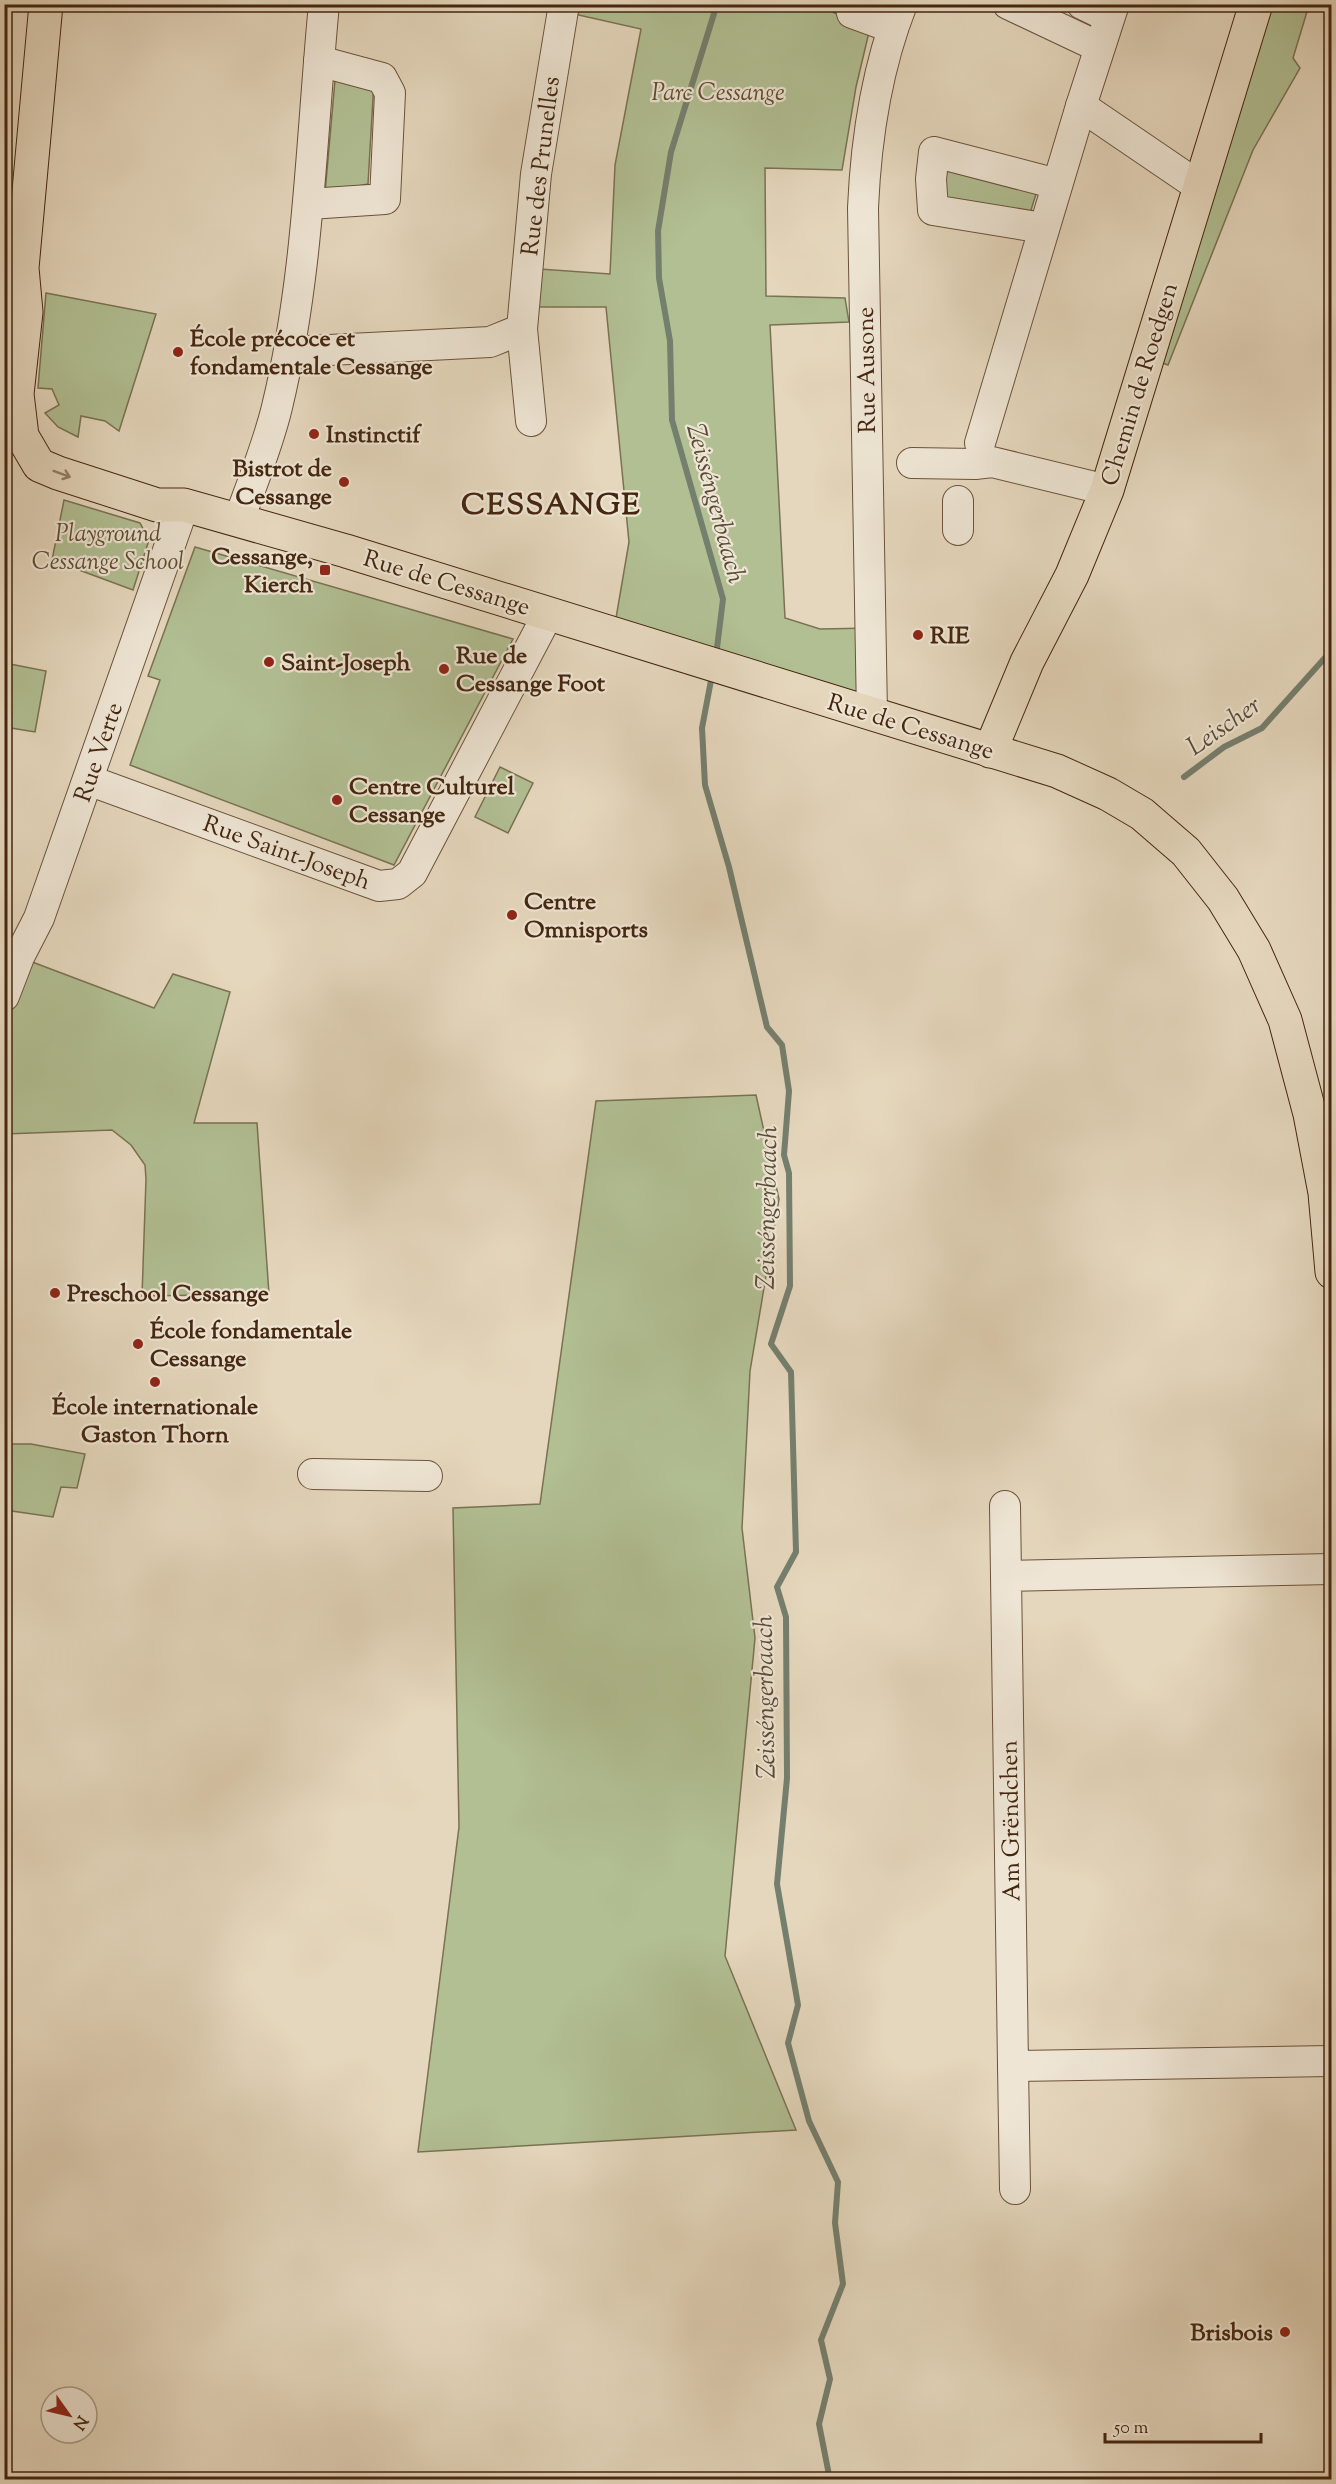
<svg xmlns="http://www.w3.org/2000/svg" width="1336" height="2484" viewBox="0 0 1336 2484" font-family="'Sorts Mill Goudy',serif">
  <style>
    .green { fill: #b1bf93; stroke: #7a7252; stroke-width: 1.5 }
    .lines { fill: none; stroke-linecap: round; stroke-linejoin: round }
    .stream { stroke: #757f6e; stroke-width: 6 }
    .minor-casing { stroke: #6c523b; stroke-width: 32 }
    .major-casing { stroke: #442610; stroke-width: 35 }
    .minor { stroke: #eee5d4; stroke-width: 30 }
    .major { stroke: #e5d7bd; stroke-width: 33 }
    .oneway { stroke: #947e66 }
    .poi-dot { fill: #8f2418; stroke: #eee5d4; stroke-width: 2 }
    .labels { text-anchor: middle; stroke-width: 4.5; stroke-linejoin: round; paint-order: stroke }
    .park-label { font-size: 24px; font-style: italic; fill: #5f4c31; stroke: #eee5d4 }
    .street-label { font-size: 24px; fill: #442610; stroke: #eee5d4 }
    .poi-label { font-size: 24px; font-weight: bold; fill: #442610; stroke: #eee5d4; text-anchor: start }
    .water-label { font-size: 26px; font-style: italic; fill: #584b37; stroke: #eee5d4 }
    .district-label { font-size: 30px; font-weight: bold; letter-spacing: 1.5px; fill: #442610; stroke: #eee5d4 }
  </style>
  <rect width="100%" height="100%" fill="#e5d7bd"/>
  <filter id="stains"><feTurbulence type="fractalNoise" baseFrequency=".00333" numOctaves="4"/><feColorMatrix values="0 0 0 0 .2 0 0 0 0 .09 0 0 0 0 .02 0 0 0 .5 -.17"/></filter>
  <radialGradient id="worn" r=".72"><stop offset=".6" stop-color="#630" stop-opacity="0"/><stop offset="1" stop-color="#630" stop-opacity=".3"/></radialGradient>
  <g class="green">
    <path d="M647,4L816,5L870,28L856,87L842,170L765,168L766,296L845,298L849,322L770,325L785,618L820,629L871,628L872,714L616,618L629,542L606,307H538L540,269L610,274L615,165L641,29L574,14L577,5H624L645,10Z"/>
    <path d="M1268,5H1309L1293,58L1300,68L1253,150L1168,365L1157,361Z"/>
    <path d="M336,69L374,81L368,184L325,193Z"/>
    <path d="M937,158L1039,184L1028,220L937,207Z"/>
    <path d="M46,293L156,314L119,431L105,421L81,416L78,437L58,427L45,413L59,405L52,389L38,388Z"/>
    <path d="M64,500L140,523L149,540L133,590L52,560Z"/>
    <path d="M195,547L513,639L394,865L130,765L160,680L148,676Z"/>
    <path d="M5,663L46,671L35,732L5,727Z"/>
    <path d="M500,767L533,783L508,833L475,817Z"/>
    <path d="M19,957L154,1008L173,974L230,992L194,1123H257L269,1294L142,1296L146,1179L145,1165L131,1145L112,1130L5,1134L4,996Z"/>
    <path d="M756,1095L779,1199L750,1371L742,1528L755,1638L725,1956L796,2130L418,2152L459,1827L453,1508L540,1504L596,1101Z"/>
    <path d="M5,1444H31L85,1454L77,1488L61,1487L53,1517L5,1510Z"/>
  </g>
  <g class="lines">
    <g class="stream">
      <path d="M716,656L723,599L672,420L670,341L659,278L658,231L671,152L717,4"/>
      <path d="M712,675L702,728L705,785L729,867L767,1027L782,1045L789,1091L784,1155L789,1173L790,1286L771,1344L791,1372L796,1552L777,1587L786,1617L787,1778L777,1884L798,2005L788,2043L809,2121L838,2182L835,2223L843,2284L821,2340L830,2379L819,2424L830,2480"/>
      <path d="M1184,777L1224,747L1262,728L1332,650"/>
    </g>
    <defs>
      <g id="minor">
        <path d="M850,4L852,13L893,28"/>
        <path d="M1008,4L1099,47"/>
        <path d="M1082,4L1109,17"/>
        <path d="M1081,106L1200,187"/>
        <path d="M309,204L385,199L390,93L382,78L319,61"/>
        <path d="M1043,228L933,210L931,179L934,152L1057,184"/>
        <path d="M522,329L531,421"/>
        <path d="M289,352L490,342L522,329L536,174L564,4"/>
        <path d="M980,443L1081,106L1114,4"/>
        <path d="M912,463L975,464L992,462L1107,490"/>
        <path d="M958,501V530"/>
        <path d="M239,520C252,483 268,445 277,407C309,275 311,139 324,4"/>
        <path d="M872,714L863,208C866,138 876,70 902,4"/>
        <path d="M88,780L379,886L398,884L412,873L548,614"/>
        <path d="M4,996L19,957L39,918L184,505"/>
        <path d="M313,1474L427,1476"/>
        <path d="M1005,1506L1006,1576"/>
        <path d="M1332,1569L1006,1576L1013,2066L1332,2061"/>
        <path d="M1013,2066L1015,2189"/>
      </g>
      <g id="major">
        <path d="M46,4L22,268L26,312L17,394L22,436L39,465L58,473L157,505H184L346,551L1057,771L1108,794L1142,814L1186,852L1223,899L1254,950L1285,1020L1310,1114L1325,1193L1332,1272"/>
        <path d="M990,751L1027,662L1072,575L1107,490L1256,4"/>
      </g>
    </defs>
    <use href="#minor" class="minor-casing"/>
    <use href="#major" class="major-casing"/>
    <use href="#minor" class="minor"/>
    <use href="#major" class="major"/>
  </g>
  <defs><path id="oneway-shaft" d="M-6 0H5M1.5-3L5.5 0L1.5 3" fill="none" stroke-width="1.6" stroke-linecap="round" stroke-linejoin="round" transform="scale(1.5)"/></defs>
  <use class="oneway" href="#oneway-shaft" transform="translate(62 474) rotate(20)"/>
  <g class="poi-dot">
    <circle cx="178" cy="352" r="6"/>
    <circle cx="314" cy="434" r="6"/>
    <circle cx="344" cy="482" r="6"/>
    <rect x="319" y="564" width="12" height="12" rx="3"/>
    <circle cx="918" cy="635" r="6"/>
    <circle cx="269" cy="662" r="6"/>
    <circle cx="444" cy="669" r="6"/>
    <circle cx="337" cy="800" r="6"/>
    <circle cx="512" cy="915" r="6"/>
    <circle cx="55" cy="1293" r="6"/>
    <circle cx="138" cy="1344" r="6"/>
    <circle cx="155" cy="1382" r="6"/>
    <circle cx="1285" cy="2332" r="6"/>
  </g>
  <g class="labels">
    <g class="park-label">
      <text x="718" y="100">Parc Cessange</text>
      <text x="108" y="541">Playground<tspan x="108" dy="28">Cessange School</tspan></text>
    </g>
    <g class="street-label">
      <text transform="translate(540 166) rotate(-83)" y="8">Rue des Prunelles</text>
      <text transform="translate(866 370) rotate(-91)" y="8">Rue Ausone</text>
      <text transform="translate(1139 384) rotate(-73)" y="8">Chemin de Roedgen</text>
      <text transform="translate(447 582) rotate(17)" y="8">Rue de Cessange</text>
      <text transform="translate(911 726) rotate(17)" y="8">Rue de Cessange</text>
      <text transform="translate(98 752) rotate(-71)" y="8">Rue Verte</text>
      <text transform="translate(287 852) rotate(20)" y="8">Rue Saint-Joseph</text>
      <text transform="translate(1010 1821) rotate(-91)" y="8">Am Grëndchen</text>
    </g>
    <g class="poi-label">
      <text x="190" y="346">École précoce et<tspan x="190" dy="28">fondamentale Cessange</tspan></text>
      <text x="326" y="442">Instinctif</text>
      <text x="332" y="476" text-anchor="end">Bistrot de<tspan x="332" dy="28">Cessange</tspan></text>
      <text x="313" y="564" text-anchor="end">Cessange,<tspan x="313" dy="28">Kierch</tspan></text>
      <text x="930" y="643">RIE</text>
      <text x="456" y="663">Rue de<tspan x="456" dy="28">Cessange Foot</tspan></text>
      <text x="281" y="670">Saint-Joseph</text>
      <text x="349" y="794">Centre Culturel<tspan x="349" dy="28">Cessange</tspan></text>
      <text x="524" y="909">Centre<tspan x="524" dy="28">Omnisports</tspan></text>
      <text x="67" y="1301">Preschool Cessange</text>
      <text x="150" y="1338">École fondamentale<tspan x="150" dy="28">Cessange</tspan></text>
      <text x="155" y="1414" text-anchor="middle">École internationale<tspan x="155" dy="28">Gaston Thorn</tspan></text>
      <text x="1273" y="2340" text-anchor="end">Brisbois</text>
    </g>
    <g class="water-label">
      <text transform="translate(717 503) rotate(75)" y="9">Zeisséngerbaach</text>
      <text transform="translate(1223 725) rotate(-35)" y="9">Leischer</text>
      <text transform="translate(766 1208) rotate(-89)" y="9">Zeisséngerbaach</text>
      <text transform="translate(764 1697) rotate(-91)" y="9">Zeisséngerbaach</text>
    </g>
    <g class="district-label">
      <text x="551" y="514">CESSANGE</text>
    </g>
  </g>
  <rect width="1336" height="2484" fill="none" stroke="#e5d7bd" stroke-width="24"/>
  <rect x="6" y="6" width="1324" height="2472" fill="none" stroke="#442610" stroke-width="3"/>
  <rect x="12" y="12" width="1312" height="2460" fill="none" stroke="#442610" stroke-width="1.5"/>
  <g transform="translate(69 2415) rotate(124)"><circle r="28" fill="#eee5d4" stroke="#aa9986" stroke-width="1.5"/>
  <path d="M0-4.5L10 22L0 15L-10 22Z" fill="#8f2418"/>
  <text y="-9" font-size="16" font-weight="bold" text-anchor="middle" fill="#442610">N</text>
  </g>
  <path d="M1105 2433v9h156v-9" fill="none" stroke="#442610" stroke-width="3"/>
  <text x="1114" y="2433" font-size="18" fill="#442610" stroke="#eee5d4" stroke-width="4.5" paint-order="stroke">50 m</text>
  <rect width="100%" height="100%" filter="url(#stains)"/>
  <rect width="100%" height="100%" fill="url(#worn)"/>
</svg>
